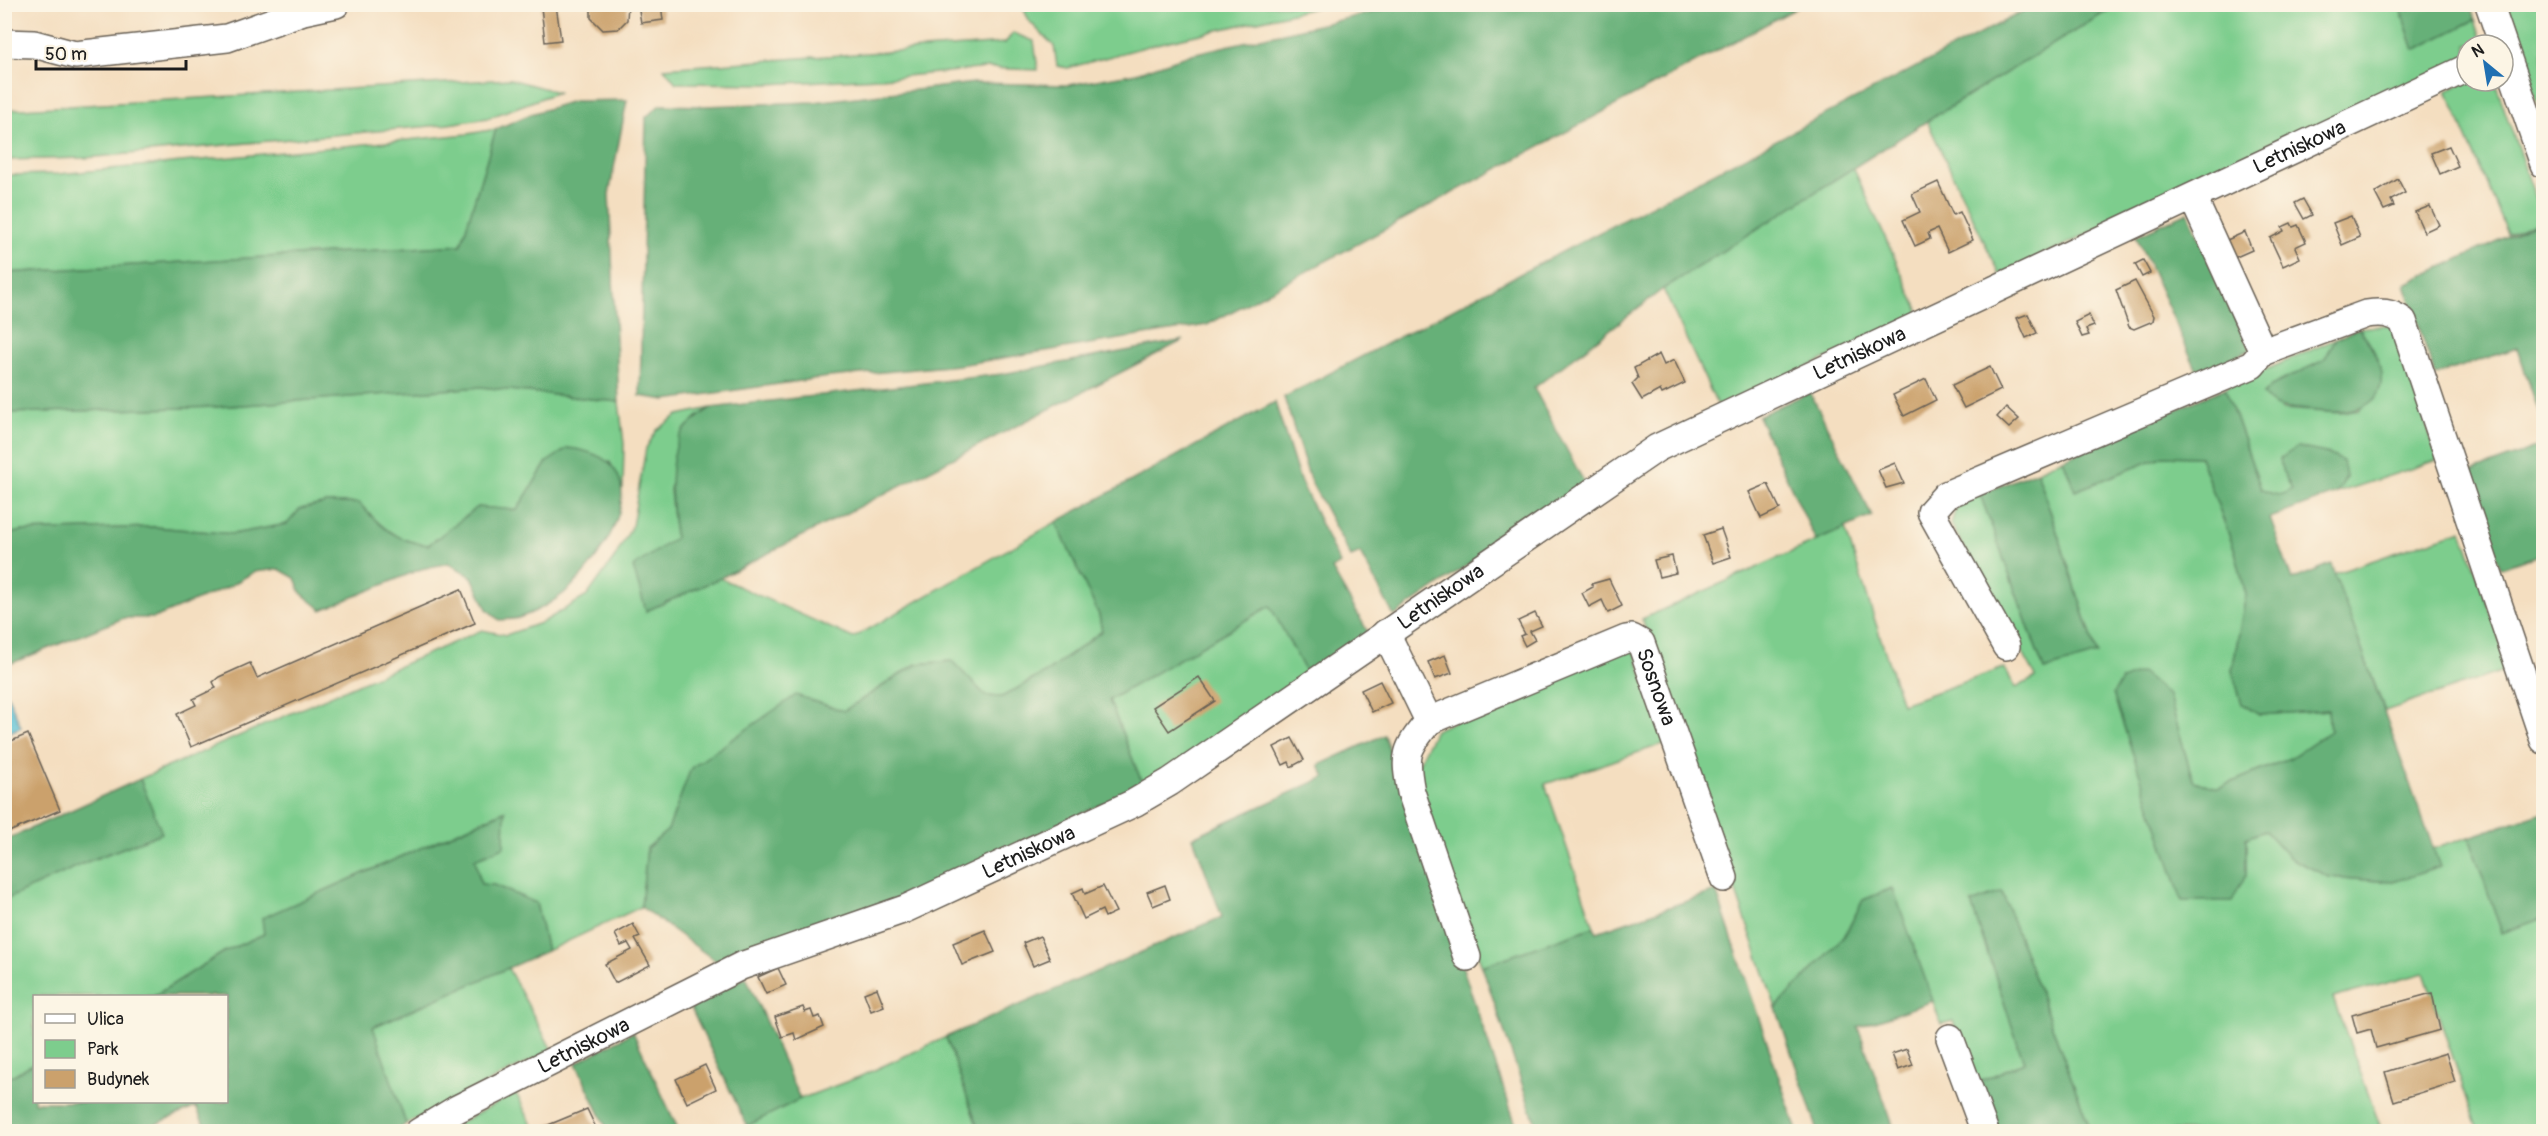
<svg xmlns="http://www.w3.org/2000/svg" width="2548" height="1136" viewBox="0 0 2548 1136" font-family="Pangolin,sans-serif">
  <style>
    .green { fill: #7dcd8d; stroke: #4c7454; stroke-width: 1.5 }
    .forest { fill: #66b078; stroke: #41664a; stroke-width: 1.5 }
    .water { fill: #59c0d6; stroke: #3a6e79; stroke-width: 1.5 }
    .building { fill: #cba16c }
    .lines { fill: none; stroke-linecap: round; stroke-linejoin: round }
    .minor-casing { stroke: #686055; stroke-width: 30 }
    .minor { stroke: #fff; stroke-width: 27 }
    .labels { text-anchor: middle; stroke-width: 4.5; stroke-linejoin: round; paint-order: stroke }
    .street-label { font-size: 21px; fill: #1c1c1c; stroke: #fcf5e5 }
  </style>
  <rect width="100%" height="100%" fill="#fcf5e5"/>
  <filter id="ink" filterUnits="userSpaceOnUse"><feTurbulence type="fractalNoise" baseFrequency=".0167" numOctaves="2"/><feDisplacementMap in="SourceGraphic" scale="12" xChannelSelector="R" yChannelSelector="G"/><feConvolveMatrix kernelMatrix="1 2 1 2 8 2 1 2 1" color-interpolation-filters="sRGB"/></filter>
  <filter id="wash" filterUnits="userSpaceOnUse"><feTurbulence type="fractalNoise" baseFrequency=".008" numOctaves="4" result="noise"/><feDisplacementMap in="SourceGraphic" scale="24" xChannelSelector="R" yChannelSelector="G"/><feGaussianBlur stdDeviation="1.35" result="paint"/><feColorMatrix in="noise" values="0 0 0 0 0 0 0 0 0 0 0 0 0 0 0 0 0 1.4 0 .05"/><feComposite in="paint" operator="in"/></filter>
  <g filter="url(#wash)">
    <rect width="100%" height="100%" fill="#f4dec0"/>
    <g class="green">
      <path d="M1022,5V4L1328,5L1152,45L1068,68L1057,66L1054,46L1029,21Z"/>
      <path d="M2117,5H2399L2414,50L2475,20L2483,44L2467,45V59L2000,275L1927,121Z"/>
      <path d="M2506,5H2543V122Z"/>
      <path d="M1013,33L1034,41L1038,70L988,68L896,77L769,84L676,83L664,68L1005,43Z"/>
      <path d="M510,79L558,92L488,118L442,125L85,158L5,160V110Z"/>
      <path d="M2468,81H2493L2496,85L2543,220L2508,234L2447,91Z"/>
      <path d="M496,129L461,245L5,273V175L59,174L468,134Z"/>
      <path d="M1853,167L1920,314L1719,409L1663,289Z"/>
      <path d="M2393,324L2438,460L2337,493L2346,477L2282,470L2292,489C2281,498 2273,495 2261,489L2225,388L2336,339L2324,360L2271,386L2263,394L2282,409L2341,413L2360,410C2382,370 2388,368 2359,328Z"/>
      <path d="M481,387L619,402L624,444L623,489L610,462H547L517,511L478,507L429,545C395,541 381,527 359,503H326L287,524L233,534L155,527L22,531L5,535L4,413L216,407Z"/>
      <path d="M711,408L697,417L680,436L670,490L675,538L646,611L720,578L853,638L1056,522L1099,615L1102,631L1048,671L1002,697L986,696L951,661L916,664L844,711L692,768L668,830L647,848L641,907L547,951L536,903L494,885H481L475,859L504,811L263,918L264,934L224,952L154,996H34V1063L5,1080L4,900L89,861L161,833L140,779L482,630L506,635L543,622L587,596L615,557L632,526L646,448L657,430L678,415Z"/>
      <path d="M2163,456L2200,457L2235,551L2246,595L2232,671L2259,715L2328,710L2330,731L2290,758L2218,788L2193,781L2169,696L2122,680L2246,874V838L2265,830L2290,858L2329,877L2393,882L2439,867L2433,849L2469,837L2502,932L2543,918V1131H2478L2424,973L2333,998L2382,1131H2091L2002,892L1971,903L2024,1062L1976,1083L1953,1021L1941,1024L1892,888L1863,900L1845,935L1776,1008L1642,619L1845,528L1902,704L2004,668L2016,688L2036,677L1951,524L1957,505L1980,494L2044,670L2097,653L2037,471L2063,459L2075,491Z"/>
      <path d="M2462,530L2509,669L2385,711L2333,574Z"/>
      <path d="M1270,605L1308,676L1143,785L1109,700Z"/>
      <path d="M1624,647L1635,652L1666,743L1545,784L1594,927L1482,966L1413,773L1435,730Z"/>
      <path d="M508,968L552,1050L406,1124L372,1027Z"/>
      <path d="M946,1037L979,1131L734,1132L800,1099L859,1077Z"/>
      <path d="M516,1093L535,1131H461L457,1124Z"/>
    </g>
    <g class="forest">
      <path d="M1404,5H1802L1207,325L959,365L829,377L666,400L640,396L646,117L660,105L706,106L814,102L974,83L1068,85L1136,73L1192,54Z"/>
      <path d="M2035,5H2117L1927,121L1663,289L1534,388L1585,484L1394,616L1360,553L1351,557L1310,480L1284,397Z"/>
      <path d="M2399,5H2470L2475,20L2414,50Z"/>
      <path d="M627,100L609,194L619,402L481,387L216,407L5,413V273L461,245L496,129L531,114L573,101Z"/>
      <path d="M2188,212L2250,350L2198,373L2136,236Z"/>
      <path d="M2543,220L2544,221L2543,424L2517,348L2435,375L2405,284Z"/>
      <path d="M2359,328C2403,389 2379,420 2308,410C2289,407 2274,411 2263,394L2271,386L2324,360L2336,339Z"/>
      <path d="M1184,340L720,578L646,611L633,567L675,538C672,507 666,466 680,436C686,425 700,415 711,408L1002,374Z"/>
      <path d="M2225,388L2261,489C2273,495 2281,498 2292,489L2282,470L2280,459L2297,447L2326,453L2343,461L2346,477L2337,493L2270,518L2292,580L2331,564L2440,867L2393,882L2329,877L2290,858L2265,831L2246,838V874L2232,901H2182L2113,694L2122,680L2141,672L2169,696L2193,781L2218,788L2290,758L2330,731L2328,710L2259,715L2242,704L2232,671L2246,595L2235,551L2200,457L2163,456L2075,491L2063,459Z"/>
      <path d="M1810,392L1872,516L1816,541L1758,416Z"/>
      <path d="M1275,402L1299,478L1340,564L1332,569L1369,634L1308,676L1270,606L1109,700L1143,785L880,908L720,964L641,907L647,848L668,830L691,768L796,695L844,711L917,664L952,661L986,696L1002,697L1048,671L1102,631L1099,615L1056,522Z"/>
      <path d="M2543,445V554L2500,568L2468,473Z"/>
      <path d="M568,448C658,458 617,540 575,583C562,597 539,611 521,617C515,620 506,619 499,620L487,609L472,577L449,563L421,569L322,610L301,593L295,578L279,569L254,572L228,587L154,618H124L12,663L5,655V535L22,531L155,527L233,534L287,524L300,509L326,503H359C381,527 395,541 428,545L478,507L517,510L547,462Z"/>
      <path d="M2037,471L2097,654L2044,670L1980,494Z"/>
      <path d="M1384,735L1518,1131H979L946,1037L1222,917L1193,837L1325,777L1319,765Z"/>
      <path d="M140,779L162,833L89,861L5,900V840Z"/>
      <path d="M505,811L504,847L475,859L481,884L494,885L536,903L547,951L373,1027L406,1124L395,1132L207,1131L196,1107L140,1131H5V1080L34,1063V1102H226V996H154L224,952L264,934L262,918Z"/>
      <path d="M2543,812V918L2502,933L2469,837Z"/>
      <path d="M1893,888L1933,1001L1858,1027L1895,1131H1818L1776,1008L1845,935L1863,900Z"/>
      <path d="M1716,891L1797,1131H1538L1482,966L1594,927L1597,932Z"/>
      <path d="M2002,892L2091,1131H1992L1976,1083L2024,1062L1971,903Z"/>
      <path d="M746,977L800,1099L747,1126L689,1004Z"/>
      <path d="M633,1032L679,1131H608L576,1063Z"/>
    </g>
    <path class="water" d="M7,694L21,727L5,734V695Z"/>
    <g id="blocks">
      <g class="building">
        <path d="M591,4H628L627,20L618,29L603,30L591,18Z"/>
        <path d="M638,4H661L663,20L641,23Z"/>
        <path d="M556,5L561,40L545,42L541,7Z"/>
        <path d="M2449,146L2458,166L2440,174L2431,153Z"/>
        <path d="M2398,179L2405,193L2391,200L2394,206L2384,210L2375,193Z"/>
        <path d="M1938,182L1953,215L1960,212L1973,240L1948,252L1937,229L1928,233L1930,239L1915,246L1903,220L1920,212L1912,194Z"/>
        <path d="M2303,199L2312,215L2304,219L2295,203Z"/>
        <path d="M2430,206L2439,225L2424,232L2415,212Z"/>
        <path d="M2351,216L2360,237L2342,245L2333,223Z"/>
        <path d="M2291,223L2293,227L2298,225L2306,242L2295,247L2300,258L2283,266L2270,238L2284,231L2282,227Z"/>
        <path d="M2245,232L2252,250L2234,258L2227,240Z"/>
        <path d="M2143,260L2150,273L2142,277L2135,264Z"/>
        <path d="M2135,281L2154,316L2153,321L2134,329L2129,327L2116,290Z"/>
        <path d="M2028,314L2037,333L2026,338L2017,318Z"/>
        <path d="M2089,315L2094,326L2086,329L2089,335L2082,337L2075,322Z"/>
        <path d="M1659,354L1664,365L1674,360L1685,383L1662,394L1660,390L1642,400L1632,384L1638,378L1634,368Z"/>
        <path d="M1990,367L2001,390L1964,408L1952,385Z"/>
        <path d="M1926,379L1936,400L1904,416L1893,395Z"/>
        <path d="M2006,407L2019,419L2009,428L1997,417Z"/>
        <path d="M1895,463L1904,483L1886,488L1878,470Z"/>
        <path d="M1768,484L1780,509L1761,518L1749,492Z"/>
        <path d="M1721,529L1731,557L1713,563L1703,535Z"/>
        <path d="M1672,556L1676,573L1659,577L1654,560Z"/>
        <path d="M1609,579L1622,606L1608,613L1602,600L1589,607L1582,593L1593,587L1591,584Z"/>
        <path d="M461,589L475,623L191,747L177,714L196,705L193,699L216,688L213,682L219,677L250,663L257,678Z"/>
        <path d="M1535,613L1542,626L1530,631L1535,640L1525,646L1520,636L1525,634L1518,621Z"/>
        <path d="M1445,655L1452,673L1435,679L1428,662Z"/>
        <path d="M1199,677L1215,701L1169,731L1153,707Z"/>
        <path d="M1380,681L1391,703L1372,712L1361,690Z"/>
        <path d="M28,734L60,810L4,834V744Z"/>
        <path d="M1292,738L1304,760L1291,767L1289,762L1283,765L1274,747Z"/>
        <path d="M1165,885L1170,899L1153,906L1147,892Z"/>
        <path d="M1103,886L1116,912L1105,917L1102,910L1084,919L1072,893L1083,888L1085,894Z"/>
        <path d="M633,924L640,937L635,939L650,965L615,983L605,964L632,950L628,943L621,946L615,934Z"/>
        <path d="M985,930L995,952L962,965L953,943Z"/>
        <path d="M1040,936L1050,959L1033,966L1023,943Z"/>
        <path d="M778,968L786,985L766,994L758,977Z"/>
        <path d="M877,988L884,1006L871,1011L864,993Z"/>
        <path d="M2432,993L2440,1030L2376,1048L2371,1029L2357,1033L2352,1015Z"/>
        <path d="M803,1007L805,1012L811,1010L814,1018L820,1016L824,1027L796,1040L794,1033L782,1037L775,1017Z"/>
        <path d="M1907,1049L1913,1065L1898,1070L1892,1054Z"/>
        <path d="M2446,1053L2455,1082L2394,1101L2385,1072Z"/>
        <path d="M705,1065L716,1089L687,1103L676,1079Z"/>
        <path d="M587,1109L598,1132H549L546,1126Z"/>
      </g>
    </g>
  </g>
  <g filter="url(#ink)">
    <use href="#blocks" fill-opacity="0" stroke="#686055" stroke-width="1.5"/>
    <g class="lines">
      <defs>
        <g id="minor">
          <path d="M2489,4L2544,164"/>
          <path d="M4,43L34,44L75,55L227,38L303,11L336,4"/>
          <path d="M2193,198L2263,352"/>
          <path d="M1386,633L1429,721"/>
          <path d="M2006,646L1931,512L1946,495L2252,365L2263,352L2366,314C2380,312 2391,312 2403,321L2544,740"/>
          <path id="s1" d="M1467,957L1411,792C1404,755 1405,750 1429,721L1626,639L1632,638L1641,643L1724,878"/>
          <path d="M1950,1038L1985,1132"/>
          <path id="s2" d="M419,1132L457,1109L741,966L905,909L1134,803L1170,782L1657,448L2467,68"/>
        </g>
      </defs>
      <use href="#minor" class="minor-casing"/>
      <use href="#minor" class="minor"/>
    </g>
  </g>
  <g class="labels">
    <g class="street-label">
      <text dy="7" stroke="none"><textPath href="#s2" startOffset="2130">Letniskowa</textPath></text>
      <text dy="7" stroke="none"><textPath href="#s2" startOffset="1644">Letniskowa</textPath></text>
      <text dy="7" stroke="none"><textPath href="#s2" startOffset="1158">Letniskowa</textPath></text>
      <text dy="7" stroke="none"><textPath href="#s1" startOffset="528">Sosnowa</textPath></text>
      <text dy="7" stroke="none"><textPath href="#s2" startOffset="672">Letniskowa</textPath></text>
      <text dy="7" stroke="none"><textPath href="#s2" startOffset="186">Letniskowa</textPath></text>
    </g>
  </g>
  <rect width="2548" height="1136" fill="none" stroke="#fcf5e5" stroke-width="24"/>
  <rect x="33" y="995" width="195" height="108" fill="#fcf5e5" stroke="#a29e95" stroke-width="1.5"/>
  <rect x="45" y="1014" width="30" height="9" fill="#ffffff" stroke="#a29e95" stroke-width="1.5"/>
  <text x="87" y="1025" font-size="18" fill="#1c1c1c">Ulica</text>
  <rect x="45" y="1040" width="30" height="18" fill="#7dcd8d" stroke="#a29e95" stroke-width="1.5"/>
  <text x="87" y="1055" font-size="18" fill="#1c1c1c">Park</text>
  <rect x="45" y="1070" width="30" height="18" fill="#cba16c" stroke="#a29e95" stroke-width="1.5"/>
  <text x="87" y="1085" font-size="18" fill="#1c1c1c">Budynek</text>
  <g transform="translate(2485 63) rotate(330)"><circle r="28" fill="#fcf5e5" stroke="#a29e95" stroke-width="1.5"/>
  <path d="M0-4.5L10 22L0 15L-10 22Z" fill="#1f6fb2"/>
  <text y="-9" font-size="16" font-weight="bold" text-anchor="middle" fill="#1c1c1c">N</text>
  </g>
  <path d="M36 60v9h150v-9" fill="none" stroke="#1c1c1c" stroke-width="3"/>
  <text x="45" y="60" font-size="18" fill="#1c1c1c" stroke="#fcf5e5" stroke-width="4.5" paint-order="stroke">50 m</text>
</svg>
